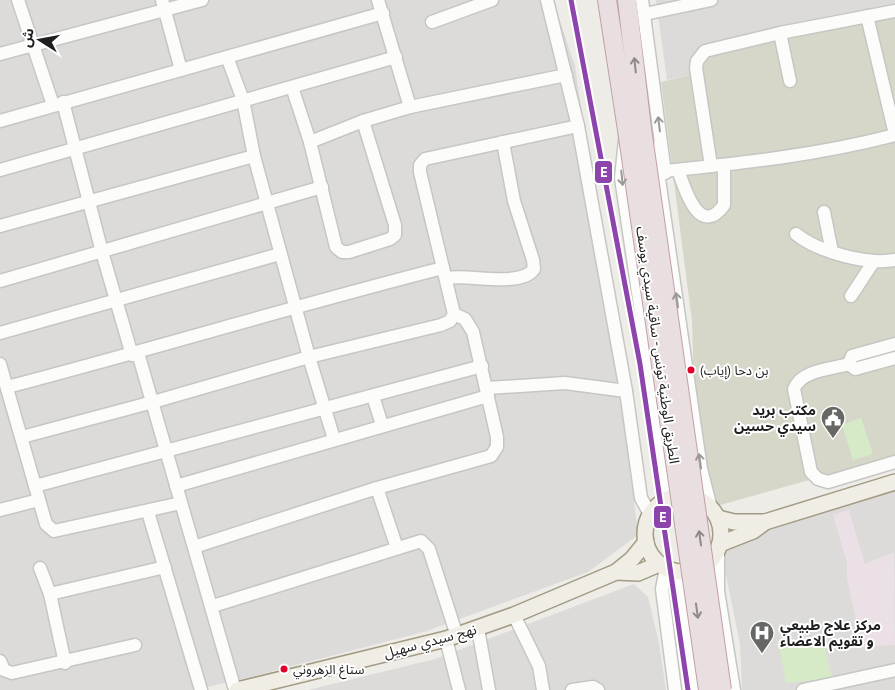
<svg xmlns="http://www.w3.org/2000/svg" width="895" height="690" viewBox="0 0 895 690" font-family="'PT Sans','Noto Sans Arabic',sans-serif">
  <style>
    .residential { fill: #dcdbd9 }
    .industrial { fill: #eae0e5 }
    .construction { fill: #d6d6c9 }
    .grass { fill: #d7eac7 }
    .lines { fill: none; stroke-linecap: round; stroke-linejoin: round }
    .minor-casing { stroke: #c6c6c3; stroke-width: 15 }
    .major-casing { stroke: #a39b84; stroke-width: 18 }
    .highway-casing { stroke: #c2a0a7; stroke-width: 20 }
    .minor { stroke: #fcfcfb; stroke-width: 12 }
    .major { stroke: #f0ede5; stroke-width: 15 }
    .highway { stroke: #eadfe0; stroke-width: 18 }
    .highway-bridge-casing { stroke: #c2a0a7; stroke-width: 20; stroke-linecap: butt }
    .highway-bridge { stroke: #eadfe0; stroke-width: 18 }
    .rail-1-casing { stroke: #fff; stroke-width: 9 }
    .rail-1 { stroke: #8e44ad; stroke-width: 5 }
    .oneway { stroke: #8f8989 }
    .oneway2 { stroke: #999998 }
    .bus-dot { fill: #e4002b; stroke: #fff; stroke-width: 2 }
    .labels { text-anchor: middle; stroke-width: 4; stroke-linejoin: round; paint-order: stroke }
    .bus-label { font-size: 13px; fill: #1f1f1f; stroke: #fff; text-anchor: start }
    .street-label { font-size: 14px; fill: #1f1f1f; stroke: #fff }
    .poi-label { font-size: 14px; font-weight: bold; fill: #1f1f1f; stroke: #fff; text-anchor: end }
    .line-badge { stroke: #fff; stroke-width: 2 }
    .badge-label { font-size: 14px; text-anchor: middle; font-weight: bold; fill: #fff }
  </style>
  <rect width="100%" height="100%" fill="#edece7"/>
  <g class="residential">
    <path d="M0,0H553L575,66L618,361L638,535L588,572L427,631L250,677L195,690H0Z"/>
    <path d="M656,0H895V15L703,72L667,80Z"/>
    <path d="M895,488V690H742L740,644L720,546Z"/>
    <path d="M634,584L648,597L659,643L666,690H308L435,659Z"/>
  </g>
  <path class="industrial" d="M849,510L865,564L894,552L895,645L862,647L847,579V563L833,515Z"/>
  <path class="construction" d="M895,14V456L713,507L695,418L692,321L661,82L703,72L707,47Z"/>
  <g class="grass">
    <path d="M861,418L873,454L853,460L842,425Z"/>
    <path d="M778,642H796L824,646L832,678L786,683Z"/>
  </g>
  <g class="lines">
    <defs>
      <g id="minor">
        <path d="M18,0L53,105"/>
        <path d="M162,0L181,70"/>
        <path d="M378,0L410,107"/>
        <path d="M547,0L578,126L626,391L641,498L650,514"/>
        <path d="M642,0L665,173"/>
        <path d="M645,14L711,0"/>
        <path d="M867,16L895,134"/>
        <path d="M432,22L492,0"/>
        <path d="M780,33L790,81"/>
        <path d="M0,54L202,0"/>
        <path d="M227,57L243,100L254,156L309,357L334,439"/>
        <path d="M292,87L310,142L336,247L342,252H349L390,239L395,235V225L363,121"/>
        <path d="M63,102L102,252L132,355"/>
        <path d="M0,121L383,13"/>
        <path d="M625,140L621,178L666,480L664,501"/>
        <path d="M310,142L363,121L410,107L566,75"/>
        <path d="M650,146L658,172L701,469L711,508"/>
        <path d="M711,166L696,68L697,61L705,51L780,33L895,11"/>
        <path d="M0,170L396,57"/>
        <path d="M678,170C684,186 699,240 724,205V165"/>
        <path d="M665,171C744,163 818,155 895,135"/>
        <path d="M824,212L832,252"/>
        <path d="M0,226L254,156"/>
        <path d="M796,234C818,252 867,265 895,260"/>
        <path d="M447,278C469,274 521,288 534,269L533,260L514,201L503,142"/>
        <path d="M0,281L322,187"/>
        <path d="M851,296L874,261"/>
        <path d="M0,333L280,254"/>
        <path d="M895,344L852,356L849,364L855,369L895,358"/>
        <path d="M138,353L235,690"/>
        <path d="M0,364L46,524L54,531L181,503"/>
        <path d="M849,364C832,369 801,370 794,389L811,472L818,479L828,482L895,462"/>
        <path d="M7,387C153,349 297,305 443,268"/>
        <path d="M487,388L565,383L626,391"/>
        <path d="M373,396L382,425"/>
        <path d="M22,437L153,402L309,357L441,325L450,321L454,314L420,172V165L425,159L578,126"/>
        <path d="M35,486L482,366"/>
        <path d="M176,486L488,396"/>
        <path d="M377,488L397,548"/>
        <path d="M0,510L39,500"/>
        <path d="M148,512L201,690"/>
        <path d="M194,547L377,488L491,456L497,447V437L473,332L465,319L454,314"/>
        <path d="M718,549V591L734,690"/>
        <path d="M40,568L50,594L65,663"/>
        <path d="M666,568L662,589L675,690"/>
        <path d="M674,571L679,587L695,690"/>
        <path d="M50,594L165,567"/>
        <path d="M213,606L421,541L429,549L457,636"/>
        <path d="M514,615L539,666L543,690"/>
        <path d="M478,629L489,690"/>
        <path d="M446,639L459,690"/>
        <path d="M0,661L4,670L12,673L135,645"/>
        <path d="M572,690L593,687L598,690"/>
        <path d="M803,690L895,670"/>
      </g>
      <g id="major">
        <circle cx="683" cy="534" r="38"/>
        <path d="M718,518L734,522H765"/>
        <path d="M720,544L753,531L765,522L895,482"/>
        <path d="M616,572L638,573L659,564"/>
        <path d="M237,690L446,639L514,615L616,572L632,559L646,542"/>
      </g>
      <g id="highway">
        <path d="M607,0L627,130"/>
        <path d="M627,0L642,129"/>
      </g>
    </defs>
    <use href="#minor" class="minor-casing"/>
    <use href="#major" class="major-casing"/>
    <use href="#highway" class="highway-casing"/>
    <use href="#minor" class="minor"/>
    <use href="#major" class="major"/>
    <use href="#highway" class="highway"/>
    <defs>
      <g id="highway-bridge">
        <path d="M642,129L722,690"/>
        <path d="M627,130L708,690"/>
      </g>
    </defs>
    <use href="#highway-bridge" class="highway-bridge-casing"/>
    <use href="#highway-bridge" class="highway-bridge"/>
    <defs>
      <path id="rail-1" d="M571,0L640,364L688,690"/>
    </defs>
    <use href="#rail-1" class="rail-1-casing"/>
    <use href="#rail-1" class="rail-1"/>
  </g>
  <defs><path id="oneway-shaft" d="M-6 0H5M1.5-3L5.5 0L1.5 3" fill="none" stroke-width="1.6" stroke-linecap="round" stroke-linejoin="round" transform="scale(1.25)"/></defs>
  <g class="oneway">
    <use href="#oneway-shaft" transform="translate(635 65) rotate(-96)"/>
    <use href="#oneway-shaft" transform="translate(700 538) rotate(-98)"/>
    <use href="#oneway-shaft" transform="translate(697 611) rotate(82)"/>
  </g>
  <g class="oneway2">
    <use href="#oneway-shaft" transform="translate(659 124) rotate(-97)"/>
    <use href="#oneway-shaft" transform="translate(622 178) rotate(84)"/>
    <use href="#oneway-shaft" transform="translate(677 300) rotate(-98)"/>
    <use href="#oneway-shaft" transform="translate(700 461) rotate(-98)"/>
  </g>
  <defs>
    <symbol id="civic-pin" viewBox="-11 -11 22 30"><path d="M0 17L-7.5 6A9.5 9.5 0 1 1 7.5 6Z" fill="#676765" stroke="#fff"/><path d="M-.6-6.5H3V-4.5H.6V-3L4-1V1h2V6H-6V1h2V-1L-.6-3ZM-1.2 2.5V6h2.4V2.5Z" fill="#fff"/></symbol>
    <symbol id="hospital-pin" viewBox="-11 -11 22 30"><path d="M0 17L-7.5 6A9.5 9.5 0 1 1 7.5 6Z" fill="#676765" stroke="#fff"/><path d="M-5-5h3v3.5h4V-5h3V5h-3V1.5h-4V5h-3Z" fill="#fff"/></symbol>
  </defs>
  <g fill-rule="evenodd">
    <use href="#civic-pin" x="819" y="404" width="28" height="38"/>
    <use href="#hospital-pin" x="748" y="619" width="28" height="38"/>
  </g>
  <g class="bus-dot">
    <circle cx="691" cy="370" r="4.5"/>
    <circle cx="284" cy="669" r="4.5"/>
  </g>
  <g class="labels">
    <g class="bus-label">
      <text x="700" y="375">بن دحا (إياب)</text>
      <text x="293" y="674">ستاغ الزهروني</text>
    </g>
    <g class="street-label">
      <text transform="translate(658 345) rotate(82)" y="5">الطريق الوطنية تونس - ساقية سيدي يوسف</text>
      <text transform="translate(430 641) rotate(-15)" y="5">نهج سيدي سهيل</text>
    </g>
    <g class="poi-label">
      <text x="816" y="415">مكتب بريد<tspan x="816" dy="16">سيدي حسين</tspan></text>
      <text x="780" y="630" text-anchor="start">مركز علاج طبيعي<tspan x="780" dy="16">و تقويم الاعضاء</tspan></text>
    </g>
  </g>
  <g class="line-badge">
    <rect x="594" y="160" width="19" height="24" rx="5" fill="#8e44ad"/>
    <rect x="653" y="505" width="19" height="24" rx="5" fill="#8e44ad"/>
  </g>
  <g class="badge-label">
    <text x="604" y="177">E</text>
    <text x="663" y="522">E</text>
  </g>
  <g transform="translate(40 40) rotate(281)" stroke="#ffffff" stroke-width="4" paint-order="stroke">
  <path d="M0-4L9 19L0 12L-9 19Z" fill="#1f1f1f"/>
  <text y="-8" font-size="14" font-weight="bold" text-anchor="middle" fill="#1f1f1f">ش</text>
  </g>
</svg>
